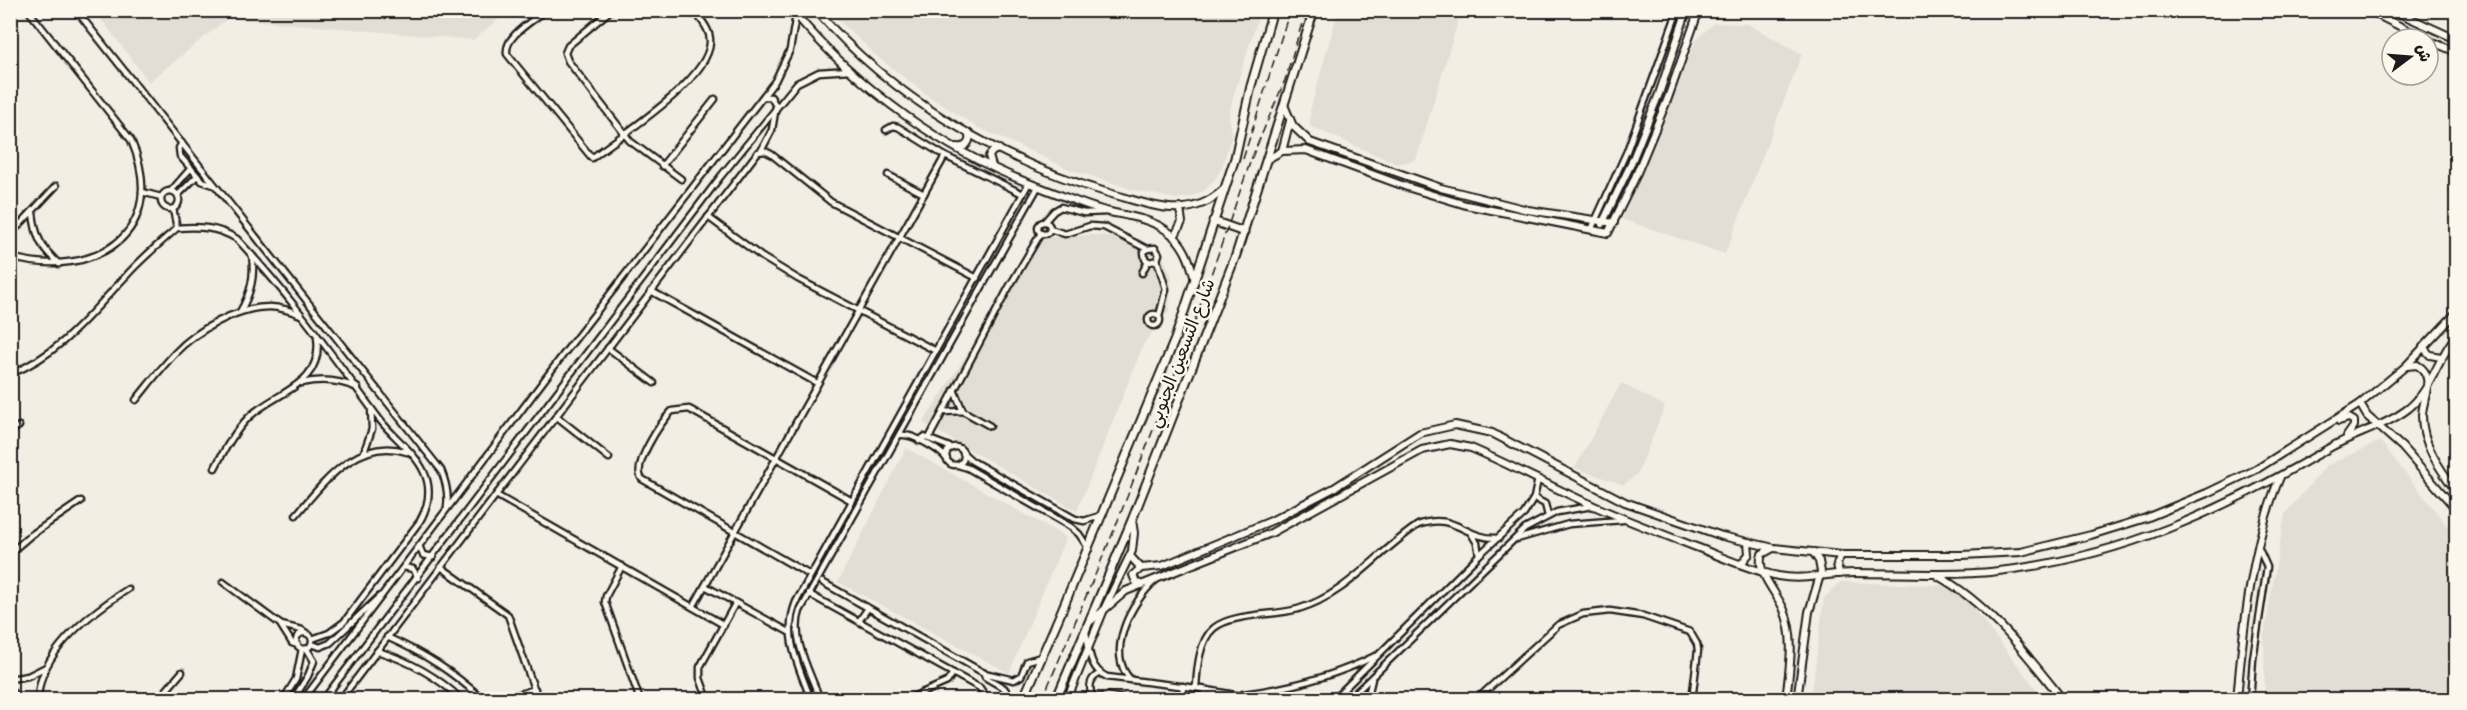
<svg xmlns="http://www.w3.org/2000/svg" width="2467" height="710" viewBox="0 0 2467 710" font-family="Delius,'Playpen Sans Arabic',sans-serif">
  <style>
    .built { fill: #e2ded5 }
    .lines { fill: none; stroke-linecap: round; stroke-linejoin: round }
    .street-casing { stroke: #1c1c1c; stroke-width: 9 }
    .secondary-casing { stroke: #1c1c1c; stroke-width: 10 }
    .primary-casing { stroke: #1c1c1c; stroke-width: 11 }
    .street { stroke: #fbf7ec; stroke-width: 4.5 }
    .secondary { stroke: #fbf7ec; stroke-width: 6 }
    .primary { stroke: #fbf7ec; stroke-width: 7 }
    .rail { stroke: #1c1c1c; stroke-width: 1.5; stroke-dasharray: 9 4.5; stroke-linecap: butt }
    .labels { text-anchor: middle; stroke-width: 5; stroke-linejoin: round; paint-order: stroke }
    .street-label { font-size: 18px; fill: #1c1c1c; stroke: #fbf7ec }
  </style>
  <rect width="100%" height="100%" fill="#f2eee4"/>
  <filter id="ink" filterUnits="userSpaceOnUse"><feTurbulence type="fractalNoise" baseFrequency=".0167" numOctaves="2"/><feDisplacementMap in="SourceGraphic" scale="12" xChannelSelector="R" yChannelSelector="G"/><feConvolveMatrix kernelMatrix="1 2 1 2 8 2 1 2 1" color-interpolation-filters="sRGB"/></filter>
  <g filter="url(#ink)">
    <g class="built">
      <path d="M95,11H509L473,40L228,18L149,82Z"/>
      <path d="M840,11L1260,10V11L1233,97L1229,115L1232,134L1222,167L1216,178L1205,190L1190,197L1176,199L1134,190L1069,169L977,127L930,97L879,58L832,14L834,12L838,15Z"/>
      <path d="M1338,11H1461L1416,160L1397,164L1310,126V111Z"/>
      <path d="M1714,23L1748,24L1802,54L1725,254L1622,219L1696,40Z"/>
      <path d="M1092,235L1139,238L1164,259L1172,277L1169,311L1144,343L1077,511L923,423L1041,238Z"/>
      <path d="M1621,383L1665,406L1638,473L1624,485L1575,468Z"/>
      <path d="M2380,441L2456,537V699H2265L2264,635L2285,514L2326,466Z"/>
      <path d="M906,448L1066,537L1009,673L838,582Z"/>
      <path d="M1840,582L1956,586L2044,699L1811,700L1824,598Z"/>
    </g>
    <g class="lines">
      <defs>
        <g id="street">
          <path d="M76,10L441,470C446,482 449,493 447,507"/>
          <path d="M546,10C533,21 504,36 507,54L592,158C622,134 707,82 710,43C711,30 701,20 694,10"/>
          <path d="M611,10L568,46L565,53L568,61L630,141L681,179"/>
          <path d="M523,14L527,10"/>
          <path d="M886,130L893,126L898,127L945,156L1023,194"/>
          <path d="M182,143L179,148L180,156L202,181L214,185"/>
          <path d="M761,151L772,130L776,106L771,97H763"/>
          <path d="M662,166L715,99"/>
          <path d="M888,175L924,194"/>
          <path d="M171,191L191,168"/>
          <circle cx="170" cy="200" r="9"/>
          <path d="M142,192L161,197"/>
          <path d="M178,195L197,176"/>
          <path d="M173,209L177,228"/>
          <path d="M33,213C36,238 40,246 59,264"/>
          <path d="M708,217L762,257L798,279L936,351"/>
          <path d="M1045,221L1054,211L1061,207L1084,213L1108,212"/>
          <circle cx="1044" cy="228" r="6"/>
          <path d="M1050,229L1065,234L1090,226L1104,227L1147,249L1155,248L1159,254L1157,260L1150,262L1145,259L1144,252L1147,249"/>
          <path d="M1591,230L1627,151L1678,10"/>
          <path d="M10,235L56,186"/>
          <path d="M10,257C96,281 171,232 131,140L28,10"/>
          <path d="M1157,260L1166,289L1159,316"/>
          <path d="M1142,273L1148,261"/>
          <path d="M651,291L817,383"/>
          <path d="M240,312C251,293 255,276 252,255"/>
          <circle cx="1154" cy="320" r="6"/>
          <path d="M608,348L654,383"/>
          <path d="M10,374C61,354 90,314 126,276C141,259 159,244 177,228C199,226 218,227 237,239C290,295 334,358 380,420C393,437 415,452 424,472C432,489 429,505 420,521L344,622L329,633L312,639"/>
          <path d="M302,383C322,378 339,380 358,388"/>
          <path d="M954,390L963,411"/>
          <path d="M136,400C149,384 161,368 175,353C197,330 237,307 270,307C281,307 291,311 301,315"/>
          <path d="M943,412L963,411L990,426"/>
          <path d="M556,416L609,458"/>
          <path d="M10,432L19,426"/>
          <path d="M899,435C912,433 939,449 947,459"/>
          <path d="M929,438L1008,289L1041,233"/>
          <path d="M919,441L924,437L952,448"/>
          <circle cx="955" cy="456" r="9"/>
          <path d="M364,452L372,429L371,408"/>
          <path d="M963,453L972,461L1075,519L1084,521L1103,515"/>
          <path d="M958,465L968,468L1071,527L1079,534L1089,549"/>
          <path d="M215,468C224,450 234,432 249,417C276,391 324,386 317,337"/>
          <path d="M1534,498L1545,504L1548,516"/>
          <path d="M296,515C324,482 358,436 407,452"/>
          <path d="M1471,533L1477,543L1479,555"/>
          <path d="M1517,539L1569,524L1623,520"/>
          <path d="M419,546L423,555L433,557"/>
          <path d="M10,553L31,535L81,501"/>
          <path d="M622,566L606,596L605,602L640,700"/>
          <path d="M404,567L413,569L418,578"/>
          <path d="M441,567L508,615L538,700"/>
          <path d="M810,575L642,479C631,466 661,422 672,411L689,409L852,501"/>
          <path d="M223,582L280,624L292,643L298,645"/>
          <path d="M822,582L984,673"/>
          <path d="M705,586L789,632"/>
          <path d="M809,594L980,688L988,700"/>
          <path d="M693,607L945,156"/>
          <path d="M859,621L868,608"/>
          <path d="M281,625L302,630L306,633"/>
          <path d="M724,625L496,495L758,152L765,151L771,154L831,202L977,278"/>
          <path d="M1086,632C1089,649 1089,669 1107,677L1196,688L1263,700"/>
          <circle cx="304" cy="641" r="8"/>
          <path d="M387,637C427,655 451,671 484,700"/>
          <path d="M312,644L320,647L330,643L380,596"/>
          <path d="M377,651C410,661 437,676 462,700"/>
          <path d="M10,679L28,676L46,667"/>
          <path d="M1131,680C1104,653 1132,600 1156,580"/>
          <path d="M1196,688C1197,670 1199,640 1214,628C1232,613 1274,616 1298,609C1348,594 1376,553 1418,525C1455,511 1465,540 1499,538"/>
          <path d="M10,690L21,700"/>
          <path d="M1243,694C1289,688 1333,677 1375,656"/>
          <path d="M1092,697C1089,687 1089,679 1099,674"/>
          <path d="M910,698L947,682L953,673"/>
          <path d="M38,700C38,652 92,612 128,589"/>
          <path d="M158,700L182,672"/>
          <path d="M283,700L296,679L302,649"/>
          <path d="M293,700L308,676L314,661L307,649"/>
          <path d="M303,700L566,351L775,81L790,50L796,15"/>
          <path d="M323,700L721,176L797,83L819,72L850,70"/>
          <path d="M340,700L496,495"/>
          <path d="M503,700L535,689"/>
          <path d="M708,700L700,678V667L735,604"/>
          <path d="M811,700C799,666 782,637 796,602L1029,183"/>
          <path d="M820,700C811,673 790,639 800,611L1038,187"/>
          <path d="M1013,700L1004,688L985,677L984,673L1014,680L1021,676L1027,661L1041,657"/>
          <path d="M1084,700L1108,696L1135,700"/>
          <path d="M1182,700L1183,686"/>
          <path d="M1204,700L1206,690"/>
          <path d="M1333,700L1479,555L1524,514L1534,498L1538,479"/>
          <path d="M1348,700L1525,529L1557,512L1592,506"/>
          <path d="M1367,700L1372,679"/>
          <path d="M1476,700L1558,625L1583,614L1610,611L1643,616L1690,632L1697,644L1698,650L1692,700"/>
          <path d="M2250,700L2253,659L2267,567L2259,549"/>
        </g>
        <g id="secondary">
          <path d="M792,10C857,88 946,154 1042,188C1064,196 1087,207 1110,212C1129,216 1150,219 1166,230C1184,242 1190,260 1195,280"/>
          <path d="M816,10C893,99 1000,161 1112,194C1152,205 1190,222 1224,189"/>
          <path d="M2368,10L2425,39"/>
          <path d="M2392,10L2456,39"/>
          <path d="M2428,40L2456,52"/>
          <path d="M1284,105L1293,126L1310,142L1441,188L1528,210L1614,223"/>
          <path d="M957,147C966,149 972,141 968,133"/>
          <path d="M1282,151L1290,121"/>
          <path d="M1266,160L1282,151L1306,150L1407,187L1466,205L1608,233L1634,180L1668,98L1699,10"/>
          <path d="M992,166L989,156L993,151L999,149"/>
          <path d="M1602,224L1630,166L1659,94L1687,10"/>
          <path d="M1174,237L1182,222L1180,209"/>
          <path d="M2423,347L2430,355L2441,357"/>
          <path d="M2407,366L2417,365C2437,376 2422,399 2422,416C2422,444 2440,469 2456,491"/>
          <path d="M2360,404L2367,416L2402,447L2456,509"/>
          <path d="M2339,421L2349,418L2354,421V426L2347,436"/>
          <path d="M1773,548L1762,554C1755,572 1778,594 1784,610C1796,639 1789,670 1786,700"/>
          <path d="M1130,556L1141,568L1162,566L1273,520L1334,488L1420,433L1455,425L1492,433L1625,502L1722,536L1774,548L1841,555H1962L2021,552L2091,535L2146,518L2207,493L2257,469L2360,404L2406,366L2456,313"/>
          <path d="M1741,564L1749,554L1748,542"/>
          <path d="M1141,568L1133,575L1136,582L1142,585"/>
          <path d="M1839,574L1837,564L1841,555"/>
          <path d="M1938,576C1989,604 2027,655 2063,700"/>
          <path d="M1091,621L1126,591L1271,533L1422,450L1450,444L1471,448C1513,466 1553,488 1594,506C1628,521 1662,534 1696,547C1722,557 1750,570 1778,576C1805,581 1828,573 1854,573C1900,573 1945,576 1990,572C2118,559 2222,511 2331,447C2356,433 2386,426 2409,408C2432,389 2437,359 2456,336"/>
          <path d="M1067,700L1105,607L1132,551L1134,533L1132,520"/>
          <path d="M1797,700L1809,612L1821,572L1819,561L1813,552"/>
          <path d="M2237,700C2243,629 2252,542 2280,477"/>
        </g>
        <g id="primary">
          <path d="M1213,221L1244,232"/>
          <path d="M1023,700L1062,610L1175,339L1235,158L1251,86L1273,10"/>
          <path d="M1056,700L1132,520L1236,255L1314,10"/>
        </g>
      </defs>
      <use href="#street" class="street-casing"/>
      <use href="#secondary" class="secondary-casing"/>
      <use href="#primary" class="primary-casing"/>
      <use href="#street" class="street"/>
      <use href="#secondary" class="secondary"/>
      <use href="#primary" class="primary"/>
      <g class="rail">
        <path d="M1243,159L1290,10"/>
        <path d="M1042,700L1115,528L1191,332L1252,157L1285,80L1306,10"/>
      </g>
    </g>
  </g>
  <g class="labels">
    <g class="street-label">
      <text transform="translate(1181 353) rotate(-69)" y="6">شارع التسعين الجنوبي</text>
    </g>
  </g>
  <rect width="2467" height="710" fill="none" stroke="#fbf7ec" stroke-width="36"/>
  <rect x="18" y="18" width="2431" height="674" fill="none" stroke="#1c1c1c" stroke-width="2" filter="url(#ink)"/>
  <g transform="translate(2410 57) rotate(74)"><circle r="28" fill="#fbf7ec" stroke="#a29f99" stroke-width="1.5"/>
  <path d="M0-4.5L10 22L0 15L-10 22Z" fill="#1c1c1c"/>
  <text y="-9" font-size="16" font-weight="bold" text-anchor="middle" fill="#1c1c1c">ش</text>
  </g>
</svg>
